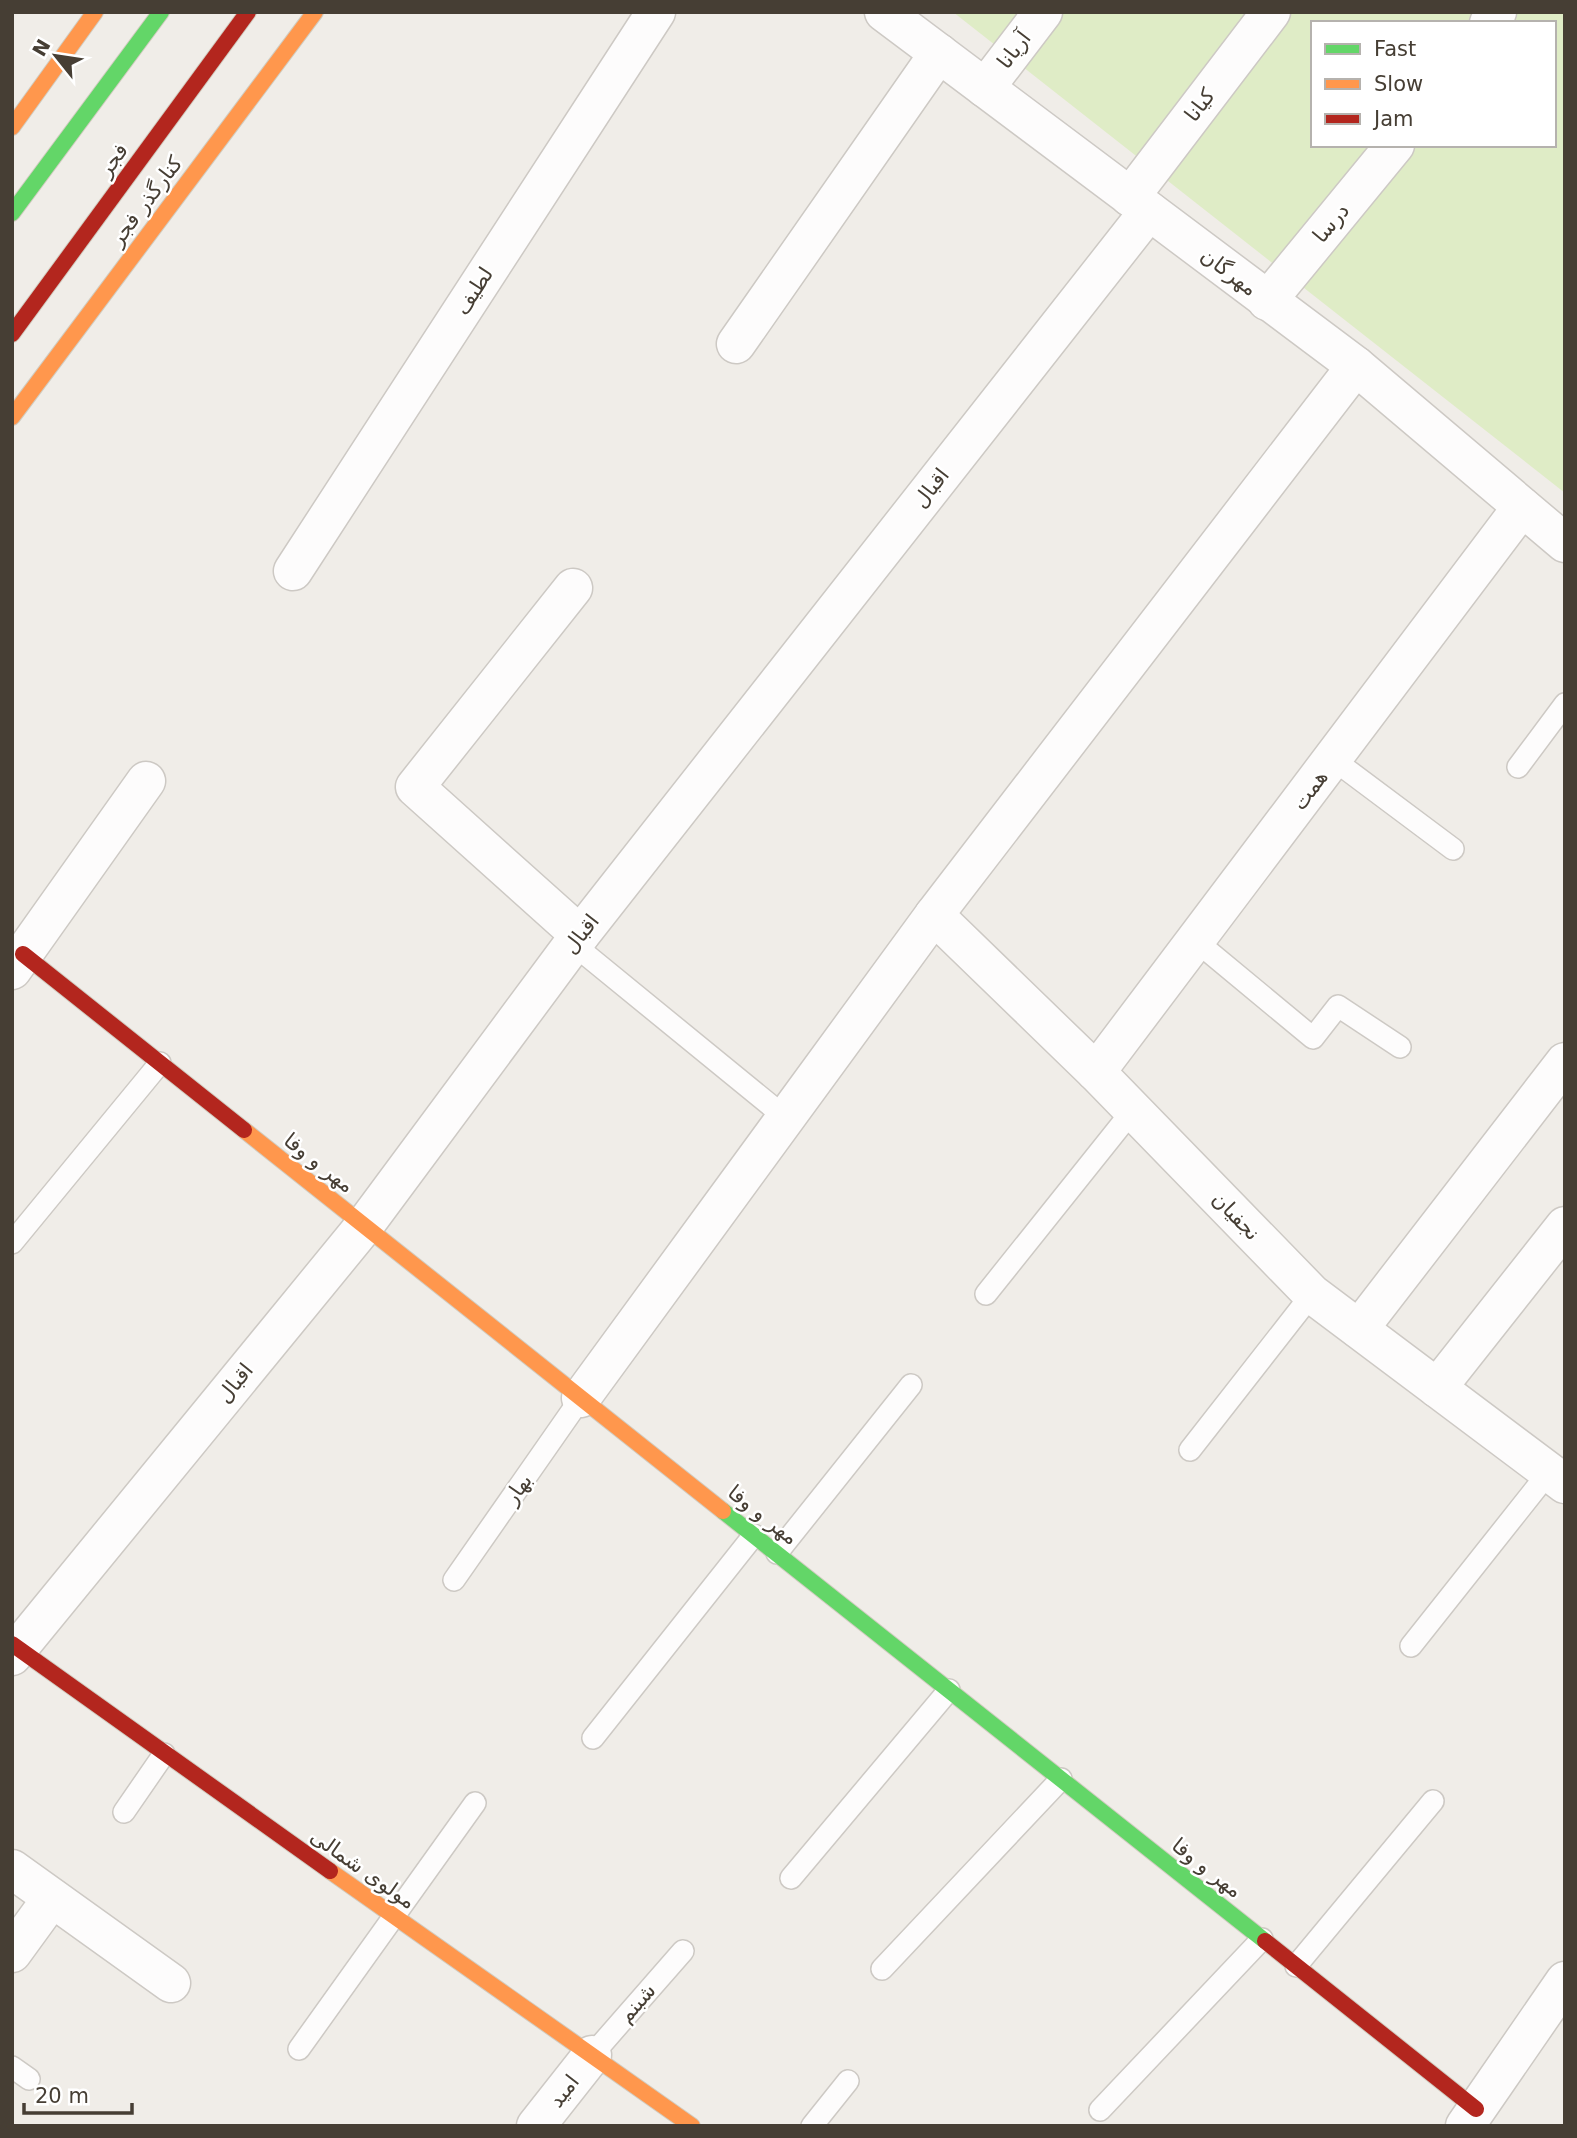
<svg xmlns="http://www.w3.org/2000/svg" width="1577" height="2138" viewBox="0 0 1577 2138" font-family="'DejaVu Sans',Vazirmatn,sans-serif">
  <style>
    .green { fill: #dfecc6; fill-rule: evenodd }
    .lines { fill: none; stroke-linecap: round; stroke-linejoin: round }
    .lane-casing { stroke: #cdc9c4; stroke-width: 24 }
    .street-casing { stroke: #cdc9c4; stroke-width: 41 }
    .fast-casing { stroke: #d1ccc0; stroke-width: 18 }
    .slow-casing { stroke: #d1ccc0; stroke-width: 18 }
    .jam-casing { stroke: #d1ccc0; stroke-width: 18 }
    .lane { stroke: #fdfcfc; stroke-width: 21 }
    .street { stroke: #fdfcfc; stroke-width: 38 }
    .fast { stroke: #63d668; stroke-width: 16 }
    .slow { stroke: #ff974d; stroke-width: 16 }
    .jam { stroke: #b3261e; stroke-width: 16 }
    .labels { text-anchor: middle; stroke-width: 5; stroke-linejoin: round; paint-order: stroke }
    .street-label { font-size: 21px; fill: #463e34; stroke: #fff }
  </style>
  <rect width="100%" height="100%" fill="#f0ede8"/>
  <path class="green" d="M953,12H1565V493ZM1313,23H1554V145H1313Z"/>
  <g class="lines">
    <defs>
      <g id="lane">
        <path d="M1334,760L1453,849"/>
        <path d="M1518,767L1565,704"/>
        <path d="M1196,941L1313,1038L1338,1006L1400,1047"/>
        <path d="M573,944L786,1118"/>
        <path d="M12,1243L160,1063"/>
        <path d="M986,1294L1133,1110"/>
        <path d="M1190,1450L1312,1294"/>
        <path d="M777,1553L911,1385"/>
        <path d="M454,1580L581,1398"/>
        <path d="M1411,1646L1549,1472"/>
        <path d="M593,1738L754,1535"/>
        <path d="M124,1812L164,1754"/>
        <path d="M791,1878L949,1690"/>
        <path d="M1296,1966L1433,1801"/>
        <path d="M882,1969L1061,1779"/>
        <path d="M299,2049L475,1803"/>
        <path d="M592,2055L683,1951"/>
        <path d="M12,2067L29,2079"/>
        <path d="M1100,2110L1262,1939"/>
        <path d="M812,2126L848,2081"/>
      </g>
      <g id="street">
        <path d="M884,12L1356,366L1565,543"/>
        <path d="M1489,23L1497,12"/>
        <path d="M985,88L1043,12"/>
        <path d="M1130,197L1271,12"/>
        <path d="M1267,301L1395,145"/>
        <path d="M736,344L939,53"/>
        <path d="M293,571L656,12"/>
        <path d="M573,588L415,787L580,935"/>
        <path d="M934,915L1096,1072L1312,1294L1565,1484"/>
        <path d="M12,970L146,781"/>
        <path d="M1096,1072L1522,507"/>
        <path d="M1359,1329L1565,1062"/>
        <path d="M1437,1388L1565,1226"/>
        <path d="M581,1398L934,915L1356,366"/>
        <path d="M12,1656L364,1226L573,944L1149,211"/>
        <path d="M12,1869L171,1983"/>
        <path d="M12,1953L52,1898"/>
        <path d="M536,2126L592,2055"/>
        <path d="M1465,2126L1565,1981"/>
      </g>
      <g id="fast">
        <path d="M12,213L161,12"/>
        <path d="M723,1511L1265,1941"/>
      </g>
      <g id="slow">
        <path d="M12,127L95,12"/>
        <path d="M12,417L315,12"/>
        <path d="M244,1130L723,1511"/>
        <path d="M330,1871L692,2126"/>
      </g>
      <g id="jam">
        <path d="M12,334L248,12"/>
        <path d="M23,954L244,1130"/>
        <path d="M12,1644L330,1871"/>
        <path d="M1265,1941L1476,2109"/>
      </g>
    </defs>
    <use href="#lane" class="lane-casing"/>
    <use href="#street" class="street-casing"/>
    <use href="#fast" class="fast-casing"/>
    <use href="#slow" class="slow-casing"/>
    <use href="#jam" class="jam-casing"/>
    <use href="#lane" class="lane"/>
    <use href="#street" class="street"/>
    <use href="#fast" class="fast"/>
    <use href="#slow" class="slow"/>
    <use href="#jam" class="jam"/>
  </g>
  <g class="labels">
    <g class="street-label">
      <text transform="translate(1014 50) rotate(-53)" y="7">آریانا</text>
      <text transform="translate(1200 105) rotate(-53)" y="7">کیانا</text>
      <text transform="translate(113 160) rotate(-54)" y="7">فجر</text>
      <text transform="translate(146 201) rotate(-53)" y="7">کنارگذر فجر</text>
      <text transform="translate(1331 223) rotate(-50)" y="7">درسا</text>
      <text transform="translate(1229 272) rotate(37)" y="7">مهرگان</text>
      <text transform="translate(474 291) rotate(-57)" y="7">لطیف</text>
      <text transform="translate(931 488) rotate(-52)" y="7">اقبال</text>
      <text transform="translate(1310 790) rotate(-53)" y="7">همت</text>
      <text transform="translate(581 934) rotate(-52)" y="7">اقبال</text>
      <text transform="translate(319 1163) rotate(38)" y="7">مهر و وفا</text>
      <text transform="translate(1236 1216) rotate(46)" y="7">نجفیان</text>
      <text transform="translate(235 1383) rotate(-51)" y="7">اقبال</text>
      <text transform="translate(518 1489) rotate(-55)" y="7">بهار</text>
      <text transform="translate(763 1515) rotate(38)" y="7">مهر و وفا</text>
      <text transform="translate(1207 1868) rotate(38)" y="7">مهر و وفا</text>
      <text transform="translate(363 1869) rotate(35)" y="7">مولوی شمالی</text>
      <text transform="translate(637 2003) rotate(-49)" y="7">شبنم</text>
      <text transform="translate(564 2091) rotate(-52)" y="7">امید</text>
    </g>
  </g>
  <rect width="1577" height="2138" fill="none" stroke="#463e34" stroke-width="28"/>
  <rect x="1311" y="21" width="245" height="126" fill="#ffffff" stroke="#b5b2ae" stroke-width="2"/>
  <rect x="1325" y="44" width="35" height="10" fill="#63d668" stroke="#b5b2ae" stroke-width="2"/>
  <text x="1374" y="56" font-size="21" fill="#463e34">Fast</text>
  <rect x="1325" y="79" width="35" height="10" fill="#ff974d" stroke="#b5b2ae" stroke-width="2"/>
  <text x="1374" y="91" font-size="21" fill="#463e34">Slow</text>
  <rect x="1325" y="114" width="35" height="10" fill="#b3261e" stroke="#b5b2ae" stroke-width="2"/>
  <text x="1374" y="126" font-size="21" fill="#463e34">Jam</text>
  <g transform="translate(56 56) rotate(300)" stroke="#ffffff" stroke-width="5" paint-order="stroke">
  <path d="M0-5L12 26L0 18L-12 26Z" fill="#463e34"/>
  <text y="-10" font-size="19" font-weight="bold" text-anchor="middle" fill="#463e34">N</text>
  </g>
  <path d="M24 2103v10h108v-10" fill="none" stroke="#463e34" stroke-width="3.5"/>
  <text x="35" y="2103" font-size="21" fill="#463e34" stroke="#ffffff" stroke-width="5" paint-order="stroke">20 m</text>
</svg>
